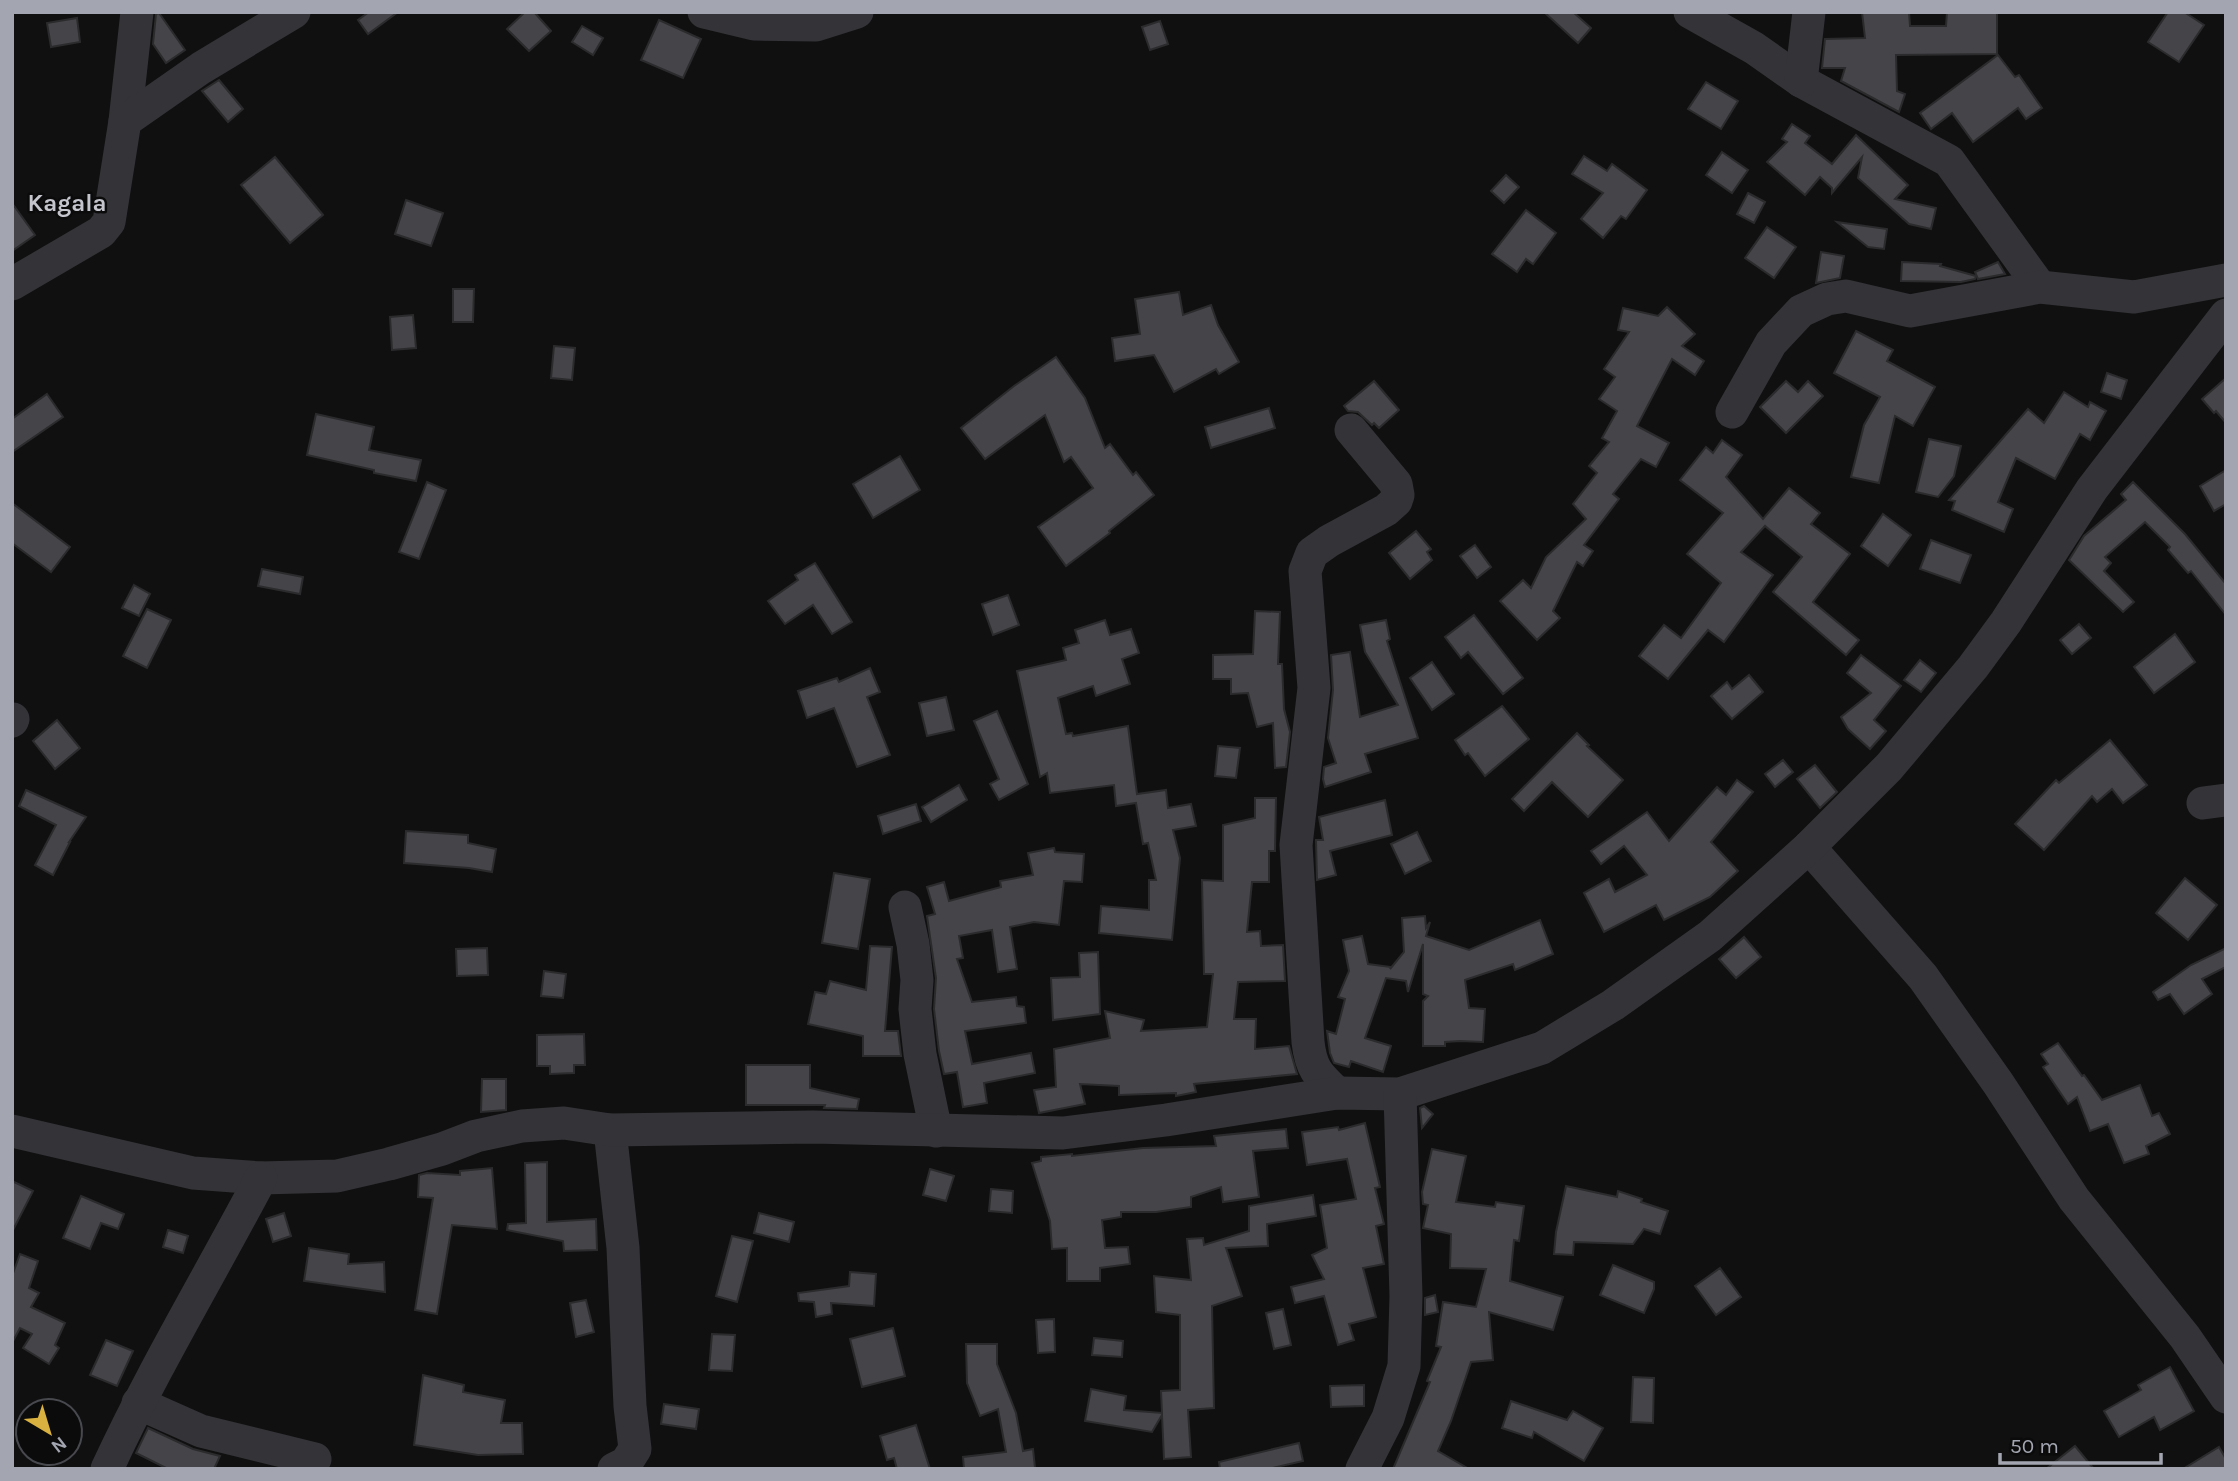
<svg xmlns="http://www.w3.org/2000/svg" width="2238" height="1481" viewBox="0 0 2238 1481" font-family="Karla,sans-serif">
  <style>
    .building { fill: #454549; stroke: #2b2b2d; stroke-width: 2 }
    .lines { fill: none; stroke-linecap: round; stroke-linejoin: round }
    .minor { stroke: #343438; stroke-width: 33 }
    .labels { text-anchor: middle; stroke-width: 5; stroke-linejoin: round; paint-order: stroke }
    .quarter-label { font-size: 24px; font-weight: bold; fill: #c4c5cd; stroke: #0b0b0c }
  </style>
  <rect width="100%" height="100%" fill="#101011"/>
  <g class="building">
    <path d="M369,12H398L368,34L358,20Z"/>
    <path d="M525,12H534L551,31L529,51L507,29Z"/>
    <path d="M1544,12H1573L1591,28L1578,43Z"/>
    <path d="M1862,12H1909L1910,26H1946L1947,12H1997V54L1896,55L1897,91L1905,94L1899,112L1841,81L1845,68H1822L1825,39L1865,38Z"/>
    <path d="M2168,12H2184L2204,25L2179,62L2148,42Z"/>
    <path d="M159,13L185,50L166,63L153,44L156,14Z"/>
    <path d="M77,18L80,42L51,47L47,23Z"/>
    <path d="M659,20L701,39L683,78L641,60Z"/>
    <path d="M1160,21L1168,44L1150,50L1142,27Z"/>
    <path d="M582,26L603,38L593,55L572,42Z"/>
    <path d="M1998,55L2015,77L2019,75L2042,108L2026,119L2018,108L1973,142L1952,113L1931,129L1920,113Z"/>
    <path d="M219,80L243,109L228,122L202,91Z"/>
    <path d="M1706,82L1738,101L1721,129L1688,109Z"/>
    <path d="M1792,124L1810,136L1805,143L1832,164L1856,135L1908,185L1895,199L1936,208L1931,229L1909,224L1858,178L1862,157L1832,193V188L1820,177L1805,195L1767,162L1787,142L1782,139Z"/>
    <path d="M1722,152L1748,170L1732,193L1706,175Z"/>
    <path d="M1584,156L1607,171L1612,164L1647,190L1626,219L1621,216L1603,238L1581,219L1603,193L1572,174Z"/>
    <path d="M275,157L323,215L290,243L241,185Z"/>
    <path d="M1506,175L1519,187L1504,203L1491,191Z"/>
    <path d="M1748,193L1765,202L1754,223L1737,214Z"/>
    <path d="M406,200L443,213L431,246L395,234Z"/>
    <path d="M12,203L35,235L12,251Z"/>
    <path d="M1526,210L1556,233L1533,264L1526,259L1517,272L1492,254Z"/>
    <path d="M1837,222L1887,229L1884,249L1868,247Z"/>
    <path d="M1767,227L1796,247L1774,278L1745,258Z"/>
    <path d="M1821,252L1844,256L1840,278L1816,283Z"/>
    <path d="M1902,262L1941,264L1940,266L1976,276L1975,279L1961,282L1901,281Z"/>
    <path d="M1998,262L2005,274L1978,279L1975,272Z"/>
    <path d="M453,289H474L473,322H453Z"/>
    <path d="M1179,292L1183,315L1211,305L1218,325L1239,362L1219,374L1216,369L1174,392L1154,355L1115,361L1112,338L1140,334L1135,299Z"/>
    <path d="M1667,307L1695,334L1682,346L1704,361L1695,375L1672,359L1637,426L1669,443L1656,467L1641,459L1613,494L1619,499L1584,545L1593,551L1583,566L1577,562L1553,611L1560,618L1537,640L1500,601L1523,580L1531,588L1546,557L1586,519L1573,504L1597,473L1589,466L1609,442L1602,438L1617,411L1599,399L1615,377L1604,369L1629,332L1618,330L1623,308L1658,316Z"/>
    <path d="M413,315L416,348L392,350L390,317Z"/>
    <path d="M1856,331L1893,350L1887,361L1935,387L1913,426L1895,416L1879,483L1851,477L1864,425L1880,397L1834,373Z"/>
    <path d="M554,346L575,348L572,380L551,378Z"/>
    <path d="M1056,357L1085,398L1105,448L1110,444L1133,475L1136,472L1154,495L1109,531L1110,533L1066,566L1038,527L1093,488L1071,457L1064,462L1045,415L985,459L961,428L1014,386Z"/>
    <path d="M2107,373L2127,380L2121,399L2101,392Z"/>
    <path d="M2226,378V423L2216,411L2214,413L2202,399Z"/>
    <path d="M1374,381L1399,410L1379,428L1374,423L1372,425L1358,412L1348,411L1344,406Z"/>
    <path d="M1786,381L1798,392L1808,381L1823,396L1786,433L1760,407Z"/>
    <path d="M2064,392L2088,407L2090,402L2106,411L2090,440L2080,434L2055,479L2016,458L1998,502L2013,509L2004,532L1952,510L1955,501L1949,500L2028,409L2044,423Z"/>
    <path d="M47,394L63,417L12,452V419Z"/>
    <path d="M1269,408L1275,428L1211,448L1205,427Z"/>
    <path d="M316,414L374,427L369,450L421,460L416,481L374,473V470L307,455Z"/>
    <path d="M1929,439L1961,446L1954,476L1938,497L1916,492Z"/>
    <path d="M1722,440L1742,455L1726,477L1763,519L1789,488L1820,513L1811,524L1850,554L1813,602L1859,640L1846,655L1773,592L1802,557L1765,526L1741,552L1773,575L1724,642L1708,630L1668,679L1639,656L1664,625L1681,638L1721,583L1687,554L1723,513L1680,480L1706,447L1713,453Z"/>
    <path d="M900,456L920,490L873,518L853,484Z"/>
    <path d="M2226,470V504L2214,511L2200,486Z"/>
    <path d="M427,482L446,490L419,559L399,552Z"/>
    <path d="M2133,482L2185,534L2226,584V615L2191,571L2188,573L2168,550L2170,547L2145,522L2105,557L2111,563L2104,571L2134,602L2123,612L2069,560L2084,536L2126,500L2121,494Z"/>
    <path d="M12,503L70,547L51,572L12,543Z"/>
    <path d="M1883,514L1911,535L1888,566L1861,546Z"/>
    <path d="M1416,531L1431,549L1427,552L1432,560L1410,579L1389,553Z"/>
    <path d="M1931,540L1971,555L1960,583L1920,569Z"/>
    <path d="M1475,545L1491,567L1477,578L1460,556Z"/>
    <path d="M815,563L852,622L832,634L813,605L785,624L768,601L798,580L795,575Z"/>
    <path d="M262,569L303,577L300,594L258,586Z"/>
    <path d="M134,585L150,594L139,616L122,608Z"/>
    <path d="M1008,595L1019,625L993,635L982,604Z"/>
    <path d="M147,609L171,620L147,668L123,656Z"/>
    <path d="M1255,611L1280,612L1278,664H1282L1284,709L1290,732L1286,767L1275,768L1273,723L1257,727L1248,693L1231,694V679H1213V655L1253,654Z"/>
    <path d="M1474,615L1523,678L1503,694L1468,652L1461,658L1445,637Z"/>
    <path d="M1105,620L1110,635L1131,629L1139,653L1122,659L1130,684L1096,696L1093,686L1058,698L1066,734L1072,733L1073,736L1128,726L1137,794L1166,790L1168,808L1191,804L1196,826L1173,830L1180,858L1172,940L1099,933L1101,906L1149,910V880H1156L1148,843L1143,844L1136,803L1116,806L1114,785L1050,793L1047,773L1040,777L1017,671L1066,660L1063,648L1079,643L1075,630Z"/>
    <path d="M1386,620L1390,639L1387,641L1418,738L1365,754L1371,772L1325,787L1323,779L1324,767L1336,763L1328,738L1333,690L1331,655L1350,652L1360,717L1398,705L1365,652L1360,625Z"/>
    <path d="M2079,624L2091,638L2072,654L2060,640Z"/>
    <path d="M2175,634L2195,662L2154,693L2134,667Z"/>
    <path d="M1861,655L1901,686L1874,720L1886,731L1870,749L1848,729L1841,717L1871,693L1847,673Z"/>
    <path d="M1920,660L1936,673L1921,692L1904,680Z"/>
    <path d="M1432,662L1454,694L1432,710L1410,678Z"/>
    <path d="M870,668L880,692L867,697L890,755L857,767L834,708L807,718L798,691L837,678L839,682Z"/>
    <path d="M1749,675L1763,692L1732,719L1711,696L1727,682L1732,689Z"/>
    <path d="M946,697L954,730L927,736L919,703Z"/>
    <path d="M1502,706L1529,739L1485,776L1468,753L1465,755L1455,740Z"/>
    <path d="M997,711L1028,784L999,800L990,784L999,779L974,721Z"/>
    <path d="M57,720L80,748L55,769L33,741Z"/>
    <path d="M1577,733L1589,745L1587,746L1623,780L1588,817L1552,782L1524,811L1512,799Z"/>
    <path d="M2110,740L2147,785L2123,803L2112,789L2097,802L2092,796L2044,850L2015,824L2056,780L2059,783Z"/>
    <path d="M1218,746L1240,748L1236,778L1215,776Z"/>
    <path d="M1783,760L1793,772L1775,787L1765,774Z"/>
    <path d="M1815,765L1837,792L1820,808L1797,779Z"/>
    <path d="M1737,780L1753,792L1711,842L1738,871L1710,897L1664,920L1656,905L1604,932L1584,893L1609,879L1615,892L1647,875L1624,846L1601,864L1591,851L1647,812L1669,841L1717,787L1726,795Z"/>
    <path d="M959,785L967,800L931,822L922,807Z"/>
    <path d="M26,790L86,817L69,842H70L53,875L35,865L56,825L19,806Z"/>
    <path d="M1255,798H1276L1275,851H1269V882H1252L1247,932L1260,931L1261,946L1283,945L1285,981L1238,982L1234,1019H1256L1255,1049L1289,1046L1297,1074L1194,1084L1196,1092L1176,1096V1093L1119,1095V1086L1080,1084L1085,1104L1039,1113L1034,1090L1056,1087L1054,1049L1110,1038L1105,1011L1144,1020L1141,1031L1207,1027L1213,974H1204L1202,880L1223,881V825L1255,818Z"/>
    <path d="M1385,800L1392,835L1330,851L1336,875L1317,880L1316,840H1323L1319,817Z"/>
    <path d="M916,804L921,821L883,834L878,816Z"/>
    <path d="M406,831L468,835V843L496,849L492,872L469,868L404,863Z"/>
    <path d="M1417,832L1431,861L1405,874L1391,844Z"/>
    <path d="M1054,848L1055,852L1084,854L1082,882L1064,881L1059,925L1034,922L1010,927L1017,969L998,972L992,930L959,936L963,958L957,959L972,1002L1016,997L1017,1006L1024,1007L1026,1023L965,1031L972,1064L1031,1053L1035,1073L984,1083L987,1103L963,1107L957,1072L944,1074L939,1051L934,1009L936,978L927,916L935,914L927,887L944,882L949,901L1001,887L1000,881L1033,875L1028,853Z"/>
    <path d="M834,873L870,879L858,949L822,943Z"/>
    <path d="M2185,878L2217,905L2188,940L2156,913Z"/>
    <path d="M1425,916L1426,928L1430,922L1426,936L1469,950L1540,920L1553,954L1515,970L1513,964L1465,980L1469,1008L1485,1009L1483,1042L1460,1041L1445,1042V1046H1423V1001L1428,996L1423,994V944L1408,992L1406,981L1386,978L1365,1038L1391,1046L1383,1072L1351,1061L1349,1067L1334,1063L1330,1053L1327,1031L1336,1034L1345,999L1338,997L1349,971L1343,940L1362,936L1368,964L1391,967L1390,969L1404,952L1402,918Z"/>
    <path d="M1744,937L1761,957L1736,978L1719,959Z"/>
    <path d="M870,946L892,947L885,1031H898L901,1056H863V1036L808,1024L815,992L826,994L830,981L866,990Z"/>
    <path d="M487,948L488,975L457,976L456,949Z"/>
    <path d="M2226,948V967L2202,979L2212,994L2184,1014L2170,994L2158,1000L2153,992L2191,965Z"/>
    <path d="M1098,952L1100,1014L1053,1020L1051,978L1080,977L1079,953Z"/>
    <path d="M544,971L566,974L563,998L541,996Z"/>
    <path d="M584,1034L585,1065H574V1073L550,1074V1066H537V1035Z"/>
    <path d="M2058,1043L2082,1076L2084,1075L2102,1100L2140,1085L2152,1116L2159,1113L2170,1134L2146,1146L2149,1154L2124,1163L2108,1124L2090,1131L2077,1097L2068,1104L2043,1067L2048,1064L2041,1054Z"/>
    <path d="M746,1065H810V1088L859,1099L857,1109L824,1108L825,1105H746Z"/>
    <path d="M482,1079H506V1110L481,1112Z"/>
    <path d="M1424,1106L1433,1114L1422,1128L1420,1108Z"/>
    <path d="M1365,1123L1380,1187L1375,1188L1384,1224L1376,1226L1384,1264L1363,1268L1376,1317L1349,1324L1354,1340L1338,1345L1324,1296L1295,1303L1291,1287L1324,1279L1312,1255L1327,1248L1320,1205L1356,1199L1347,1159L1307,1165L1302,1132L1338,1127L1339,1130Z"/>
    <path d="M1286,1129L1288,1148L1253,1151L1259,1197L1223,1202L1221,1187L1191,1197V1207L1156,1212H1121V1217L1102,1220L1105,1248L1128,1247L1130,1264L1100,1268V1281H1067V1248L1052,1249L1050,1221L1032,1163L1041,1161V1157L1072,1154V1156L1143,1148L1216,1146L1214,1136Z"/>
    <path d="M1432,1149L1466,1156L1456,1202L1495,1207L1496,1202L1524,1206L1519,1241L1514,1240L1510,1281L1563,1297L1553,1330L1489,1312L1493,1360L1471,1362L1451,1421L1438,1451L1469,1469H1393L1430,1382L1427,1381L1441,1347L1436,1346L1443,1302L1476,1307L1486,1269L1450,1268L1451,1234L1423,1228L1428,1205L1423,1204L1422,1192Z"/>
    <path d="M547,1162V1222L596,1219L597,1250L564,1251L563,1241L507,1230L508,1224L526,1223L525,1163Z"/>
    <path d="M492,1168L497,1229L452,1225L437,1314L415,1310L433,1198L418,1197L419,1175L427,1173L460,1175V1171Z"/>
    <path d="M930,1169L954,1176L946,1201L923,1195Z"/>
    <path d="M12,1181L33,1191L12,1232Z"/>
    <path d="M1566,1186L1617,1197L1618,1191L1642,1199L1641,1202L1668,1211L1660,1234L1644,1229L1633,1244L1574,1242L1573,1255L1554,1254L1556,1232Z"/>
    <path d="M991,1189L1013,1191L1012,1213L989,1211Z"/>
    <path d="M1313,1195L1316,1216L1267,1224L1268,1246L1226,1248L1242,1296L1212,1306L1214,1408L1188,1410L1191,1457L1164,1459L1162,1415L1152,1432L1085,1421L1091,1389L1126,1396L1124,1410L1162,1413L1161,1391L1180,1390V1315L1156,1312L1154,1276L1191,1280L1187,1239L1203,1238L1204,1245L1249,1231V1206Z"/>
    <path d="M81,1196L124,1214L118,1229L101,1223L90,1249L63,1238Z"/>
    <path d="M284,1213L291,1236L273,1242L266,1219Z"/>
    <path d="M759,1213L794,1222L789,1242L754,1233Z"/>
    <path d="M168,1230L188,1236L183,1253L163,1247Z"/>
    <path d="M732,1236L753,1241L737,1302L716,1296Z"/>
    <path d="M309,1248L349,1254L348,1264L384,1262L385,1292L304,1281Z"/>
    <path d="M20,1254L38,1261L29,1288L39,1293L31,1307L65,1323L55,1345L59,1348L49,1364L23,1348L32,1334L20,1328L12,1343V1276Z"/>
    <path d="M1613,1265L1654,1282V1289L1644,1313L1600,1295Z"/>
    <path d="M1720,1268L1741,1297L1716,1315L1695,1286Z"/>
    <path d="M850,1272L876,1274L874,1306L831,1303L832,1314L816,1317L814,1302L799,1301L798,1293L849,1286Z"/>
    <path d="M1435,1295L1438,1312L1425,1315V1298Z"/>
    <path d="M586,1300L594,1332L576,1337L570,1303Z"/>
    <path d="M1283,1309L1291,1345L1274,1349L1266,1313Z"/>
    <path d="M1054,1319L1055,1352L1038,1353L1036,1320Z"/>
    <path d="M893,1328L905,1376L862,1387L850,1339Z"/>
    <path d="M712,1334L735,1335L732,1371L709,1370Z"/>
    <path d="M1094,1338L1123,1341L1122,1357L1092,1355Z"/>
    <path d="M106,1340L133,1351L117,1386L90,1375Z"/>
    <path d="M966,1344H997V1364L1016,1413L1023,1451L1033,1449L1035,1468L964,1469L963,1457L1006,1452L998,1409L980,1416L967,1383Z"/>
    <path d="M2170,1367L2194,1411L2160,1430L2154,1417L2119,1437L2104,1411L2141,1390L2138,1385Z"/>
    <path d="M423,1375L464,1385L463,1392L505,1400L501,1423H522L523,1454L478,1455L414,1445Z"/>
    <path d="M1633,1377L1654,1378L1653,1423L1631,1422Z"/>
    <path d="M1364,1385V1406L1331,1407L1330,1386Z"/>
    <path d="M1511,1401L1567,1420L1573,1411L1603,1428L1584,1461L1534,1432L1532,1438L1502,1428Z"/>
    <path d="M664,1404L699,1409L696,1429L661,1424Z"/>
    <path d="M916,1425L930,1469H897L894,1458L887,1460L880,1436Z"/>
    <path d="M148,1428L193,1449L220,1456L214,1469H168L136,1453Z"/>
    <path d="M1299,1443L1303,1461L1268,1469H1220L1219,1462Z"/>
    <path d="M2075,1446L2094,1469H2046Z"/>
    <path d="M2219,1447L2226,1459V1469H2183Z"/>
  </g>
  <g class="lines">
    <g class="minor">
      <path d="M704,12L754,24L816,25L857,12"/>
      <path d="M1690,12L1754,48L1801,81L1949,161L2040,287"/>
      <path d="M1801,81L1809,12"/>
      <path d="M125,121L137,12"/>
      <path d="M12,284L101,232L109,222L125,121L201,68L294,12"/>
      <path d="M1732,412L1771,343L1801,311L1827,299L1846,296L1910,311L2040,287L2134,297L2226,280"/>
      <path d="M12,721L13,719"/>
      <path d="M2203,803L2226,800"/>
      <path d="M1809,847L1923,977L1998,1083L2074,1199L2185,1337L2226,1397"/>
      <path d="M905,907L913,944L917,980L915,1009L920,1054L936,1131"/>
      <path d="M1337,1093C1318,1075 1311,1069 1308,1042L1296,845L1314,688L1305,571L1312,553L1329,541L1386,510L1396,501L1398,495L1396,484L1351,430"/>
      <path d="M610,1130L623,1248L630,1406L635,1449L626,1463L614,1469"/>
      <path d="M12,1131L193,1173L261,1178L337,1176L389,1164L442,1149L476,1136L522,1126L564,1123L610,1130L813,1127L1063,1133L1166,1120L1337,1093L1400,1094L1542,1048L1613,1005L1710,936L1809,847L1889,767L1973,667L2006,622L2092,489L2226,315"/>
      <path d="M138,1403L201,1431L315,1459"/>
      <path d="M107,1469C153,1369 210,1275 261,1178"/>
      <path d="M1362,1469L1388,1418L1404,1366L1406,1296L1400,1094"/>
    </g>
  </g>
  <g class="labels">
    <g class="quarter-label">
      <text x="67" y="211">Kagala</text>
    </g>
  </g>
  <rect width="2238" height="1481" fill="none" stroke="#a3a6b0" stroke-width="28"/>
  <g transform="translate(49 1432) rotate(142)"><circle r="33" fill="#0b0b0c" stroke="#48494e" stroke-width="2"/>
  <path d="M0-5L12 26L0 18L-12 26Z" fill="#d8b141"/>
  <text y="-10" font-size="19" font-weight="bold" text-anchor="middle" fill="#a3a6b0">N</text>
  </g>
  <path d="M2000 1453v10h161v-10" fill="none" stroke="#a3a6b0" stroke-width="3.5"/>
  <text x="2010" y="1453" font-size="21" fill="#a3a6b0" stroke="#0b0b0c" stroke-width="5" paint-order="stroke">50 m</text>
</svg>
